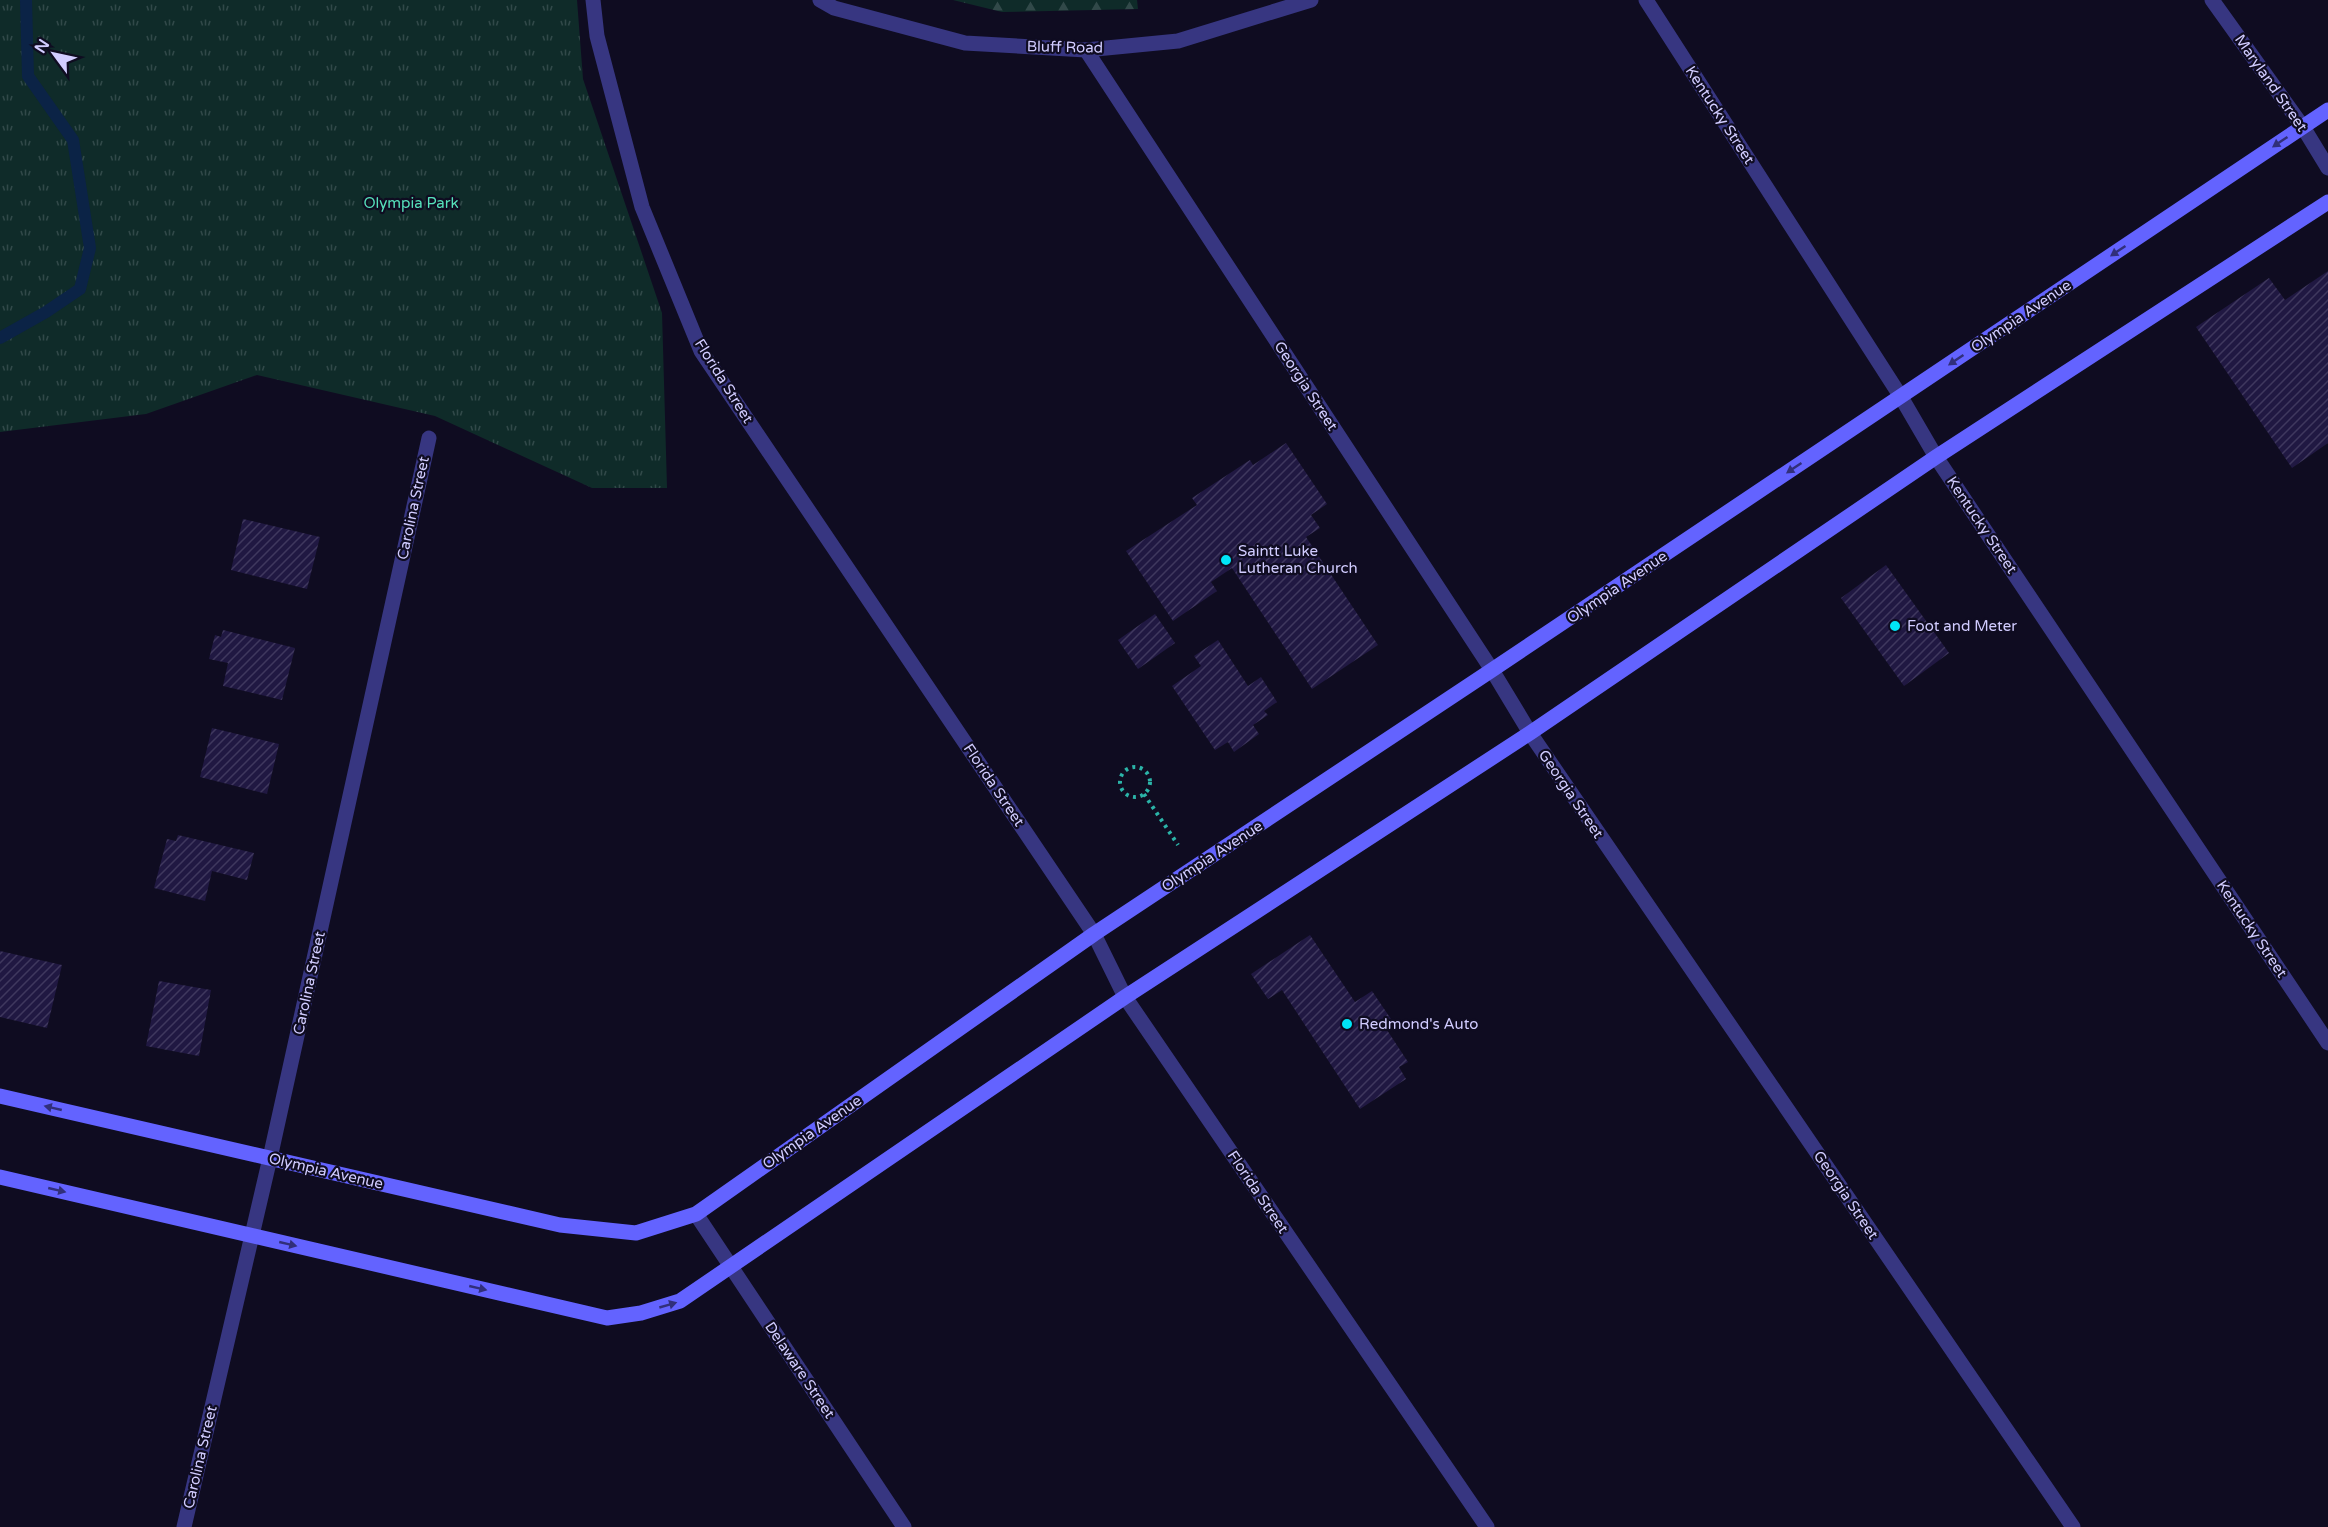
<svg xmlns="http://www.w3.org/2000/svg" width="2328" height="1527" viewBox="0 0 2328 1527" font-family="'Varela Round',sans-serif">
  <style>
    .forest { fill: url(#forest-firs) }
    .park { fill: url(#park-tufts) }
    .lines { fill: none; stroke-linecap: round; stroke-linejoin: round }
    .stream { stroke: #0b2346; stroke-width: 12 }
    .building { fill: url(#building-hatch) }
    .path { stroke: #2bb4a8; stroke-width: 4; stroke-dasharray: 3 4.5; stroke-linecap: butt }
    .minor { stroke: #373681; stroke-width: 15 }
    .secondary { stroke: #6363ff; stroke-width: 15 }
    .oneway { fill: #312f7a }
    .poi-dot { fill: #00e5f7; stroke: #0f0c21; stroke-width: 2 }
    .labels { text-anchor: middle; stroke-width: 4.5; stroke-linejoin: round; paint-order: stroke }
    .street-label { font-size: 15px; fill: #d1ccff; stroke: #0f0c21 }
    .park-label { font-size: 15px; fill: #56e1bb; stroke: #0f0c21 }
    .poi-label { font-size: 15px; fill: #d1ccff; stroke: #0f0c21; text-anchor: start }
  </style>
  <defs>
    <pattern id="forest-firs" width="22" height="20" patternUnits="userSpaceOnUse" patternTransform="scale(1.5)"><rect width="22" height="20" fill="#0f2b29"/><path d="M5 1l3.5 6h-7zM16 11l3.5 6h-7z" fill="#314949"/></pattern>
    <pattern id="park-tufts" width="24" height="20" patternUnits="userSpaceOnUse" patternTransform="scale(1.5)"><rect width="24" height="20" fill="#0f2b29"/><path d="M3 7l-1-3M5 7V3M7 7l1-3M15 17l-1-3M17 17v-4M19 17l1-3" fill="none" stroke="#314949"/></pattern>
    <pattern id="building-hatch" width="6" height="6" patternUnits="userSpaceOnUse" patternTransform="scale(1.5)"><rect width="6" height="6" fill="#201842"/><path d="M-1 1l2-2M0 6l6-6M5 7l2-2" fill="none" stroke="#3f385e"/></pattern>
  </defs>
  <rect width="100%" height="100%" fill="#0f0c21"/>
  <path class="forest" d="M953,0H1137L1138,9L1002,12Z"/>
  <path class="park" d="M0,0H577L583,79L662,313L667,488H592L435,416L257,375L146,414L0,432Z"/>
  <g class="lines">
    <path class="stream" d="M0,338L46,312L80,289L90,248L73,140L28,76L26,0"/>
  </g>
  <g class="building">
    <path d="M2328,271V443L2292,468L2196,327L2269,278L2285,300Z"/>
    <path d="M1286,443L1327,504L1311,515L1320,528L1306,537L1378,645L1312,689L1232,568L1211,582L1217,591L1173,621L1126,551L1197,505L1192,498L1250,460L1253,465Z"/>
    <path d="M243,519L320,537L307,589L231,570Z"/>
    <path d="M1886,565L1949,653L1904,686L1841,598Z"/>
    <path d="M1155,614L1175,643L1138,669L1118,640Z"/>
    <path d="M223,630L295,648L282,700L223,686L228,663L209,659L215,635L221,637Z"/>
    <path d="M1218,640L1248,686L1261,677L1277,702L1264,711L1268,715L1253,725L1259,734L1234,752L1228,742L1215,750L1172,686L1201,666L1194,656Z"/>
    <path d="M212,728L279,744L267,794L200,777Z"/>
    <path d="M178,835L254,853L247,880L212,871L205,901L154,888L167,839L176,841Z"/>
    <path d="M1310,935L1355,1002L1372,991L1393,1022L1385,1027L1408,1062L1399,1067L1406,1079L1360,1109L1282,990L1268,999L1251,974Z"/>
    <path d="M0,951L62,965L47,1028L0,1017Z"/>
    <path d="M159,981L211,990L199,1056L146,1046Z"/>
  </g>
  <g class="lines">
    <g class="path">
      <circle cx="1135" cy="782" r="15"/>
      <path d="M1144,794L1178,845"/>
    </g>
    <g class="minor">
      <path d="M593,0L597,36L642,207L701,351L1094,934L1125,997L1487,1527"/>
      <path d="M820,0L834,8L965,43L1086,50L1178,41L1311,0"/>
      <path d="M1646,0L1901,397L1936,457L2328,1043"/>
      <path d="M2212,0L2303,127L2328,168"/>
      <path d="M1086,50L1492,670L1530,733L2073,1527"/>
      <path d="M696,1214L904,1527"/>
      <path d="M184,1527L270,1158L429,438"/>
    </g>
    <g class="secondary">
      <path d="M0,1096L560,1225L636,1233L696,1214L1094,934L1492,670L2328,110"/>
      <path d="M0,1177L607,1318L641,1313L680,1301L1125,997L1530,733L1936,457L2328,202"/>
    </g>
  </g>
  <defs><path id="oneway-solid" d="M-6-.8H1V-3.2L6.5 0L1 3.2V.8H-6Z" transform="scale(1.5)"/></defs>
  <g class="oneway">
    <use href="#oneway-solid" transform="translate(2280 142) rotate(146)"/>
    <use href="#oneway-solid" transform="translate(2118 251) rotate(146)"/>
    <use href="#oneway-solid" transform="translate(1956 360) rotate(146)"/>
    <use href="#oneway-solid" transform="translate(1794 468) rotate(146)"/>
    <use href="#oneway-solid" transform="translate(53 1108) rotate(-167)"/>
    <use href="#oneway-solid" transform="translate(57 1190) rotate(13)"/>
    <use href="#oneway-solid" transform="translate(288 1244) rotate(13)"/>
    <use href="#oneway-solid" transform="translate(478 1288) rotate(13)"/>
    <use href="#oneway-solid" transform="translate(668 1305) rotate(-16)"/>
  </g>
  <g class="poi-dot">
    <circle cx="1226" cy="560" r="6"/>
    <circle cx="1895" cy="626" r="6"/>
    <circle cx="1347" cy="1024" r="6"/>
  </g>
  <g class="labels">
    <g class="street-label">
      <text transform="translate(1065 47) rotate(1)" y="5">Bluff Road</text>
      <text transform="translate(2271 83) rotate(55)" y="5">Maryland Street</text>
      <text transform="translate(1720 115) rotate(57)" y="5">Kentucky Street</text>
      <text transform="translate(2021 316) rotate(-34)" y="5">Olympia Avenue</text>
      <text transform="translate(724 381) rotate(58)" y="5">Florida Street</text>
      <text transform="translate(1306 386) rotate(57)" y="5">Georgia Street</text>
      <text transform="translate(413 508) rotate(-78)" y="5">Carolina Street</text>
      <text transform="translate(1982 525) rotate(56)" y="5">Kentucky Street</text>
      <text transform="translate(1617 587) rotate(-34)" y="5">Olympia Avenue</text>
      <text transform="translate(994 785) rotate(56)" y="5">Florida Street</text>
      <text transform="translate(1571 794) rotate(56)" y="5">Georgia Street</text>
      <text transform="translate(1212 856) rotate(-33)" y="5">Olympia Avenue</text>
      <text transform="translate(2252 929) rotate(56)" y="5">Kentucky Street</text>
      <text transform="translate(309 983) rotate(-78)" y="5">Carolina Street</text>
      <text transform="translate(812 1132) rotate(-35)" y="5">Olympia Avenue</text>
      <text transform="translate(326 1171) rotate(13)" y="5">Olympia Avenue</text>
      <text transform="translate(1258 1192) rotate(56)" y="5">Florida Street</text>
      <text transform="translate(1846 1195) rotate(56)" y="5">Georgia Street</text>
      <text transform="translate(800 1370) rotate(56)" y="5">Delaware Street</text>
      <text transform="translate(200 1457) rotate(-77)" y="5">Carolina Street</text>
    </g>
    <g class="park-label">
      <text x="411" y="208">Olympia Park</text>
    </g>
    <g class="poi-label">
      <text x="1238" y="556">Saintt Luke<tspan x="1238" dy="17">Lutheran Church</tspan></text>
      <text x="1907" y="631">Foot and Meter</text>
      <text x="1359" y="1029">Redmond's Auto</text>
    </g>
  </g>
  <g transform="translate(54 54) rotate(303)" stroke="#0f0c21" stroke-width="4.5" paint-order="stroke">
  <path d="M0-4.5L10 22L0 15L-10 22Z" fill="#d1ccff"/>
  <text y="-9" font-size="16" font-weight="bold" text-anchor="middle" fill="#d1ccff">N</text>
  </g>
</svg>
